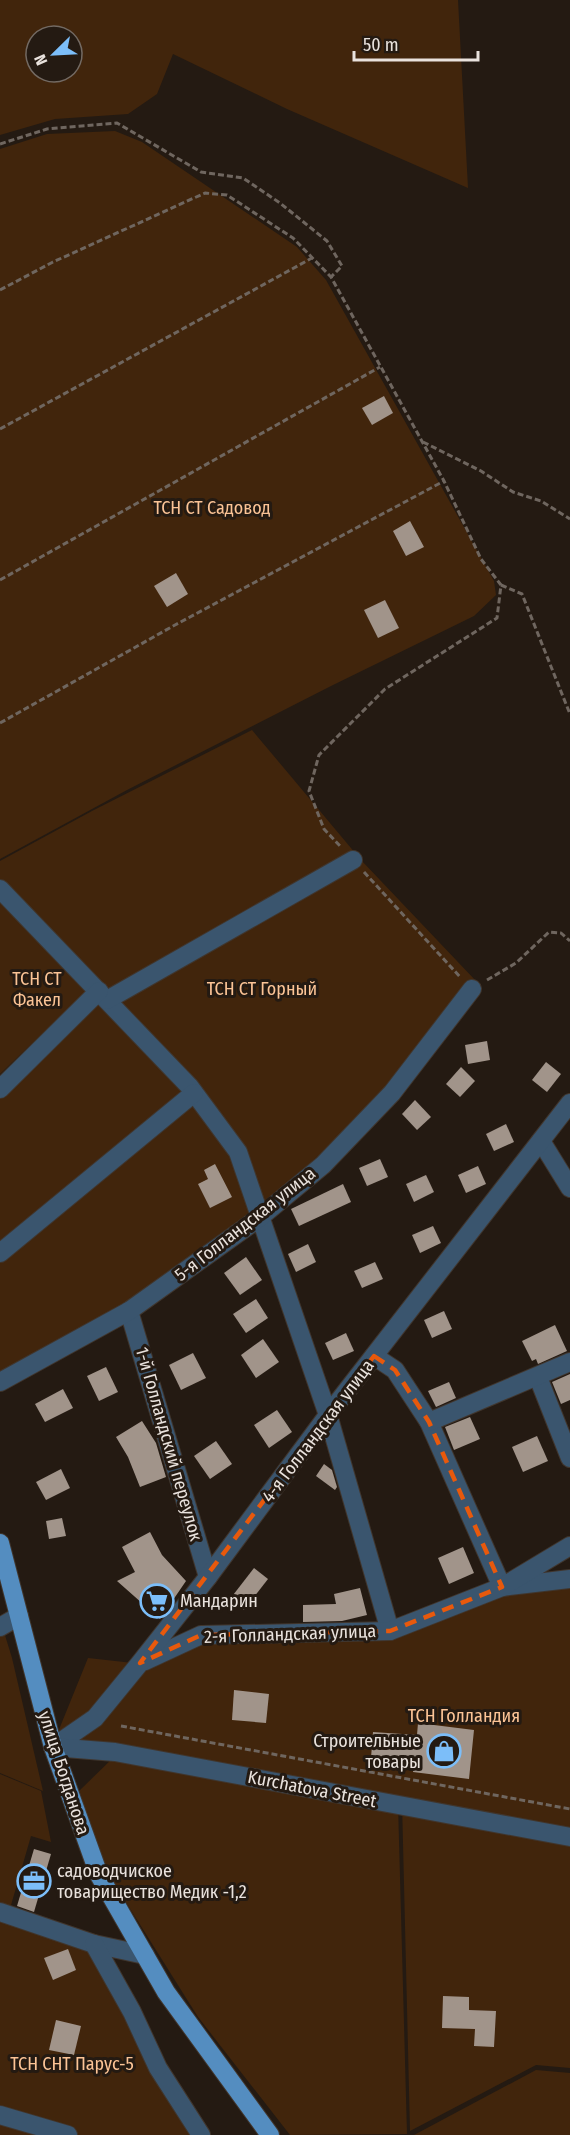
<svg xmlns="http://www.w3.org/2000/svg" width="570" height="2135" viewBox="0 0 570 2135" font-family="'Fira Sans Condensed',sans-serif">
  <style>
    .green { fill: #41250c; fill-rule: evenodd }
    .building { fill: #a1948a }
    .lines { fill: none; stroke-linecap: round; stroke-linejoin: round }
    .minor-casing { stroke: #40362e; stroke-width: 20 }
    .major-casing { stroke: #40362e; stroke-width: 20 }
    .path { stroke: #6f665f; stroke-width: 3; stroke-dasharray: 6 3; stroke-linecap: butt }
    .minor { stroke: #3a556e; stroke-width: 18 }
    .major { stroke: #548dc0; stroke-width: 18 }
    .marked { fill: none; stroke: #e8590c; stroke-width: 4.5; stroke-dasharray: 12 8; stroke-linejoin: round }
    .labels { text-anchor: middle; stroke-width: 6; stroke-linejoin: round; paint-order: stroke }
    .park-label { font-size: 18px; fill: #fcc496; stroke: #241a12 }
    .street-label { font-size: 18px; fill: #e9e2dd; stroke: #241a12 }
    .poi-label { font-size: 18px; fill: #e9e2dd; stroke: #241a12; text-anchor: start }
  </style>
  <rect width="100%" height="100%" fill="#241a12"/>
  <g class="green">
    <path d="M0,0H458L468,188L287,109L173,54L157,94L128,114L55,119L0,135ZM36,36H72V72H36Z"/>
    <path d="M115,131L142,142L297,247L326,280L494,581L496,595L474,616L331,686L127,790L0,859V149L47,134Z"/>
    <path d="M252,730L361,860L476,981L388,1091L250,1219L127,1307L0,1376V1083L101,986L0,882V861L92,811Z"/>
    <path d="M0,903L88,990L0,1074Z"/>
    <path d="M570,1580V2068L536,2065L410,2131L402,1802L115,1752L58,1732L88,1658L142,1664L200,1637L392,1632L502,1588Z"/>
    <path d="M0,1619L12,1658L43,1791L0,1773Z"/>
    <path d="M116,1755L398,1804L407,2134L290,2135L198,2017L102,1864L78,1792Z"/>
    <path d="M0,1774L41,1791L51,1842L31,1836L9,1912L0,1909Z"/>
    <path d="M0,1917L93,1949L196,2135H0Z"/>
    <path d="M536,2070L570,2073V2135H414Z"/>
  </g>
  <g class="building">
    <path d="M384,396L393,413L372,425L362,408Z"/>
    <path d="M410,521L424,547L406,556L393,531Z"/>
    <path d="M176,573L188,594L167,607L154,586Z"/>
    <path d="M385,600L399,628L378,638L364,610Z"/>
    <path d="M487,1041L490,1060L468,1064L465,1045Z"/>
    <path d="M546,1062L561,1074L547,1092L532,1080Z"/>
    <path d="M461,1067L475,1081L460,1097L446,1084Z"/>
    <path d="M415,1100L431,1117L417,1130L402,1114Z"/>
    <path d="M506,1124L514,1142L494,1151L486,1134Z"/>
    <path d="M380,1159L388,1177L367,1186L359,1168Z"/>
    <path d="M215,1164L232,1197L210,1208L198,1184L208,1179L204,1170Z"/>
    <path d="M478,1166L486,1184L466,1193L458,1175Z"/>
    <path d="M426,1175L434,1192L414,1202L406,1184Z"/>
    <path d="M343,1184L351,1202L299,1226L291,1209Z"/>
    <path d="M433,1226L441,1243L420,1253L412,1235Z"/>
    <path d="M308,1244L316,1262L296,1272L288,1254Z"/>
    <path d="M246,1257L262,1280L240,1295L224,1273Z"/>
    <path d="M375,1262L383,1279L362,1288L354,1271Z"/>
    <path d="M256,1299L268,1318L246,1333L233,1314Z"/>
    <path d="M444,1311L452,1329L432,1338L424,1320Z"/>
    <path d="M555,1325L567,1351L538,1364L536,1359L532,1361L522,1341Z"/>
    <path d="M346,1333L354,1351L333,1360L325,1343Z"/>
    <path d="M263,1339L279,1362L256,1378L241,1355Z"/>
    <path d="M193,1353L206,1378L181,1390L169,1365Z"/>
    <path d="M106,1367L118,1392L99,1401L87,1376Z"/>
    <path d="M570,1374V1400L561,1404L552,1382Z"/>
    <path d="M449,1382L456,1398L436,1407L428,1391Z"/>
    <path d="M63,1389L73,1408L45,1422L35,1404Z"/>
    <path d="M277,1410L292,1432L269,1448L254,1425Z"/>
    <path d="M470,1417L480,1439L454,1450L445,1427Z"/>
    <path d="M142,1421L156,1443L166,1477L140,1487L128,1457L116,1437Z"/>
    <path d="M537,1436L548,1461L523,1472L512,1447Z"/>
    <path d="M216,1441L232,1464L210,1479L194,1456Z"/>
    <path d="M324,1464L332,1470L337,1487L335,1490L316,1476Z"/>
    <path d="M61,1469L70,1488L46,1500L36,1482Z"/>
    <path d="M62,1518L66,1536L49,1539L46,1521Z"/>
    <path d="M150,1532L162,1555L186,1581L160,1619L117,1581L135,1572L122,1547Z"/>
    <path d="M463,1547L474,1573L449,1584L438,1558Z"/>
    <path d="M254,1568L268,1579L244,1610L230,1599Z"/>
    <path d="M360,1588L367,1615L342,1621L303,1622V1605L336,1604L334,1594Z"/>
    <path d="M234,1690L269,1694L266,1723L232,1720Z"/>
    <path d="M418,1723L474,1730L469,1779L413,1772L414,1761L371,1758L373,1732L417,1735Z"/>
    <path d="M34,1849L51,1854L34,1912L17,1906Z"/>
    <path d="M68,1949L76,1970L53,1980L44,1958Z"/>
    <path d="M443,1996L469,1997V2010L496,2011L494,2047L474,2046L475,2029L442,2028Z"/>
    <path d="M56,2020L81,2026L74,2055L49,2050Z"/>
  </g>
  <g class="lines">
    <defs>
      <g id="minor">
        <path d="M0,889L190,1087L238,1152L328,1415L390,1631"/>
        <path d="M107,1000L353,860"/>
        <path d="M0,1089L99,991"/>
        <path d="M541,1141L570,1188"/>
        <path d="M0,1253L194,1093"/>
        <path d="M129,1311L208,1577"/>
        <path d="M374,1356L395,1370L429,1422L502,1587L570,1579"/>
        <path d="M538,1377L570,1458"/>
        <path d="M0,1382L129,1311L259,1218L323,1165L392,1093L472,989"/>
        <path d="M429,1422L570,1362"/>
        <path d="M0,1627L19,1616"/>
        <path d="M145,1661L201,1635L390,1631L502,1587L570,1546"/>
        <path d="M53,1747L95,1718L140,1663L208,1577L328,1415L570,1103"/>
        <path d="M53,1747L115,1752L570,1837"/>
        <path d="M0,1912L94,1944L145,1955"/>
        <path d="M94,1944L132,2012L158,2068L201,2135"/>
        <path d="M0,2115L68,2135"/>
      </g>
      <path id="major" d="M0,1543L53,1747L99,1875L166,1992L270,2135"/>
    </defs>
    <use href="#minor" class="minor-casing"/>
    <use href="#major" class="major-casing"/>
    <g class="path">
      <path d="M0,144L47,129L117,123L201,172L243,178L280,203L327,241L342,266L331,277"/>
      <path d="M0,290L53,262L205,193L227,195L293,238L331,277L444,481L481,559L501,585L497,618L385,689L319,755L309,791L324,829L341,847"/>
      <path d="M0,429L312,258"/>
      <path d="M423,442L481,471L513,492L541,501L570,519"/>
      <path d="M0,580L380,367"/>
      <path d="M501,585L522,594L570,714"/>
      <path d="M0,723L175,625L444,481"/>
      <path d="M364,872L461,978"/>
      <path d="M487,980L516,963L549,932L561,933L570,941"/>
      <path d="M121,1726L570,1809"/>
    </g>
    <use href="#minor" class="minor"/>
    <use href="#major" class="major"/>
  </g>
  <path class="marked" d="M374,1356L395,1370L429,1422L502,1587L390,1631L201,1635L140,1663Z"/>
  <defs>
    <symbol id="supermarket-ring" viewBox="-11 -11 22 22"><circle r="9.5" fill="#241a12" stroke="#7cbef9" stroke-width="1.5"/><path d="M-6-5.5h2.5l.6 2H6L4.5 2H-2.5L-4.4-4H-6ZM-1.5 3.2a1.3 1.3 0 1 0 .1 0ZM3 3.2a1.3 1.3 0 1 0 .1 0Z" fill="#7cbef9"/></symbol>
    <symbol id="shop-ring" viewBox="-11 -11 22 22"><circle r="9.5" fill="#241a12" stroke="#7cbef9" stroke-width="1.5"/><path d="M-5-2.5h2.3a2.7 3.5 0 0 1 5.4 0H5L5.5 6h-11ZM-1.5-2.5h3a1.5 2.3 0 0 0-3 0Z" fill="#7cbef9"/></symbol>
    <symbol id="office-ring" viewBox="-11 -11 22 22"><circle r="9.5" fill="#241a12" stroke="#7cbef9" stroke-width="1.5"/><path d="M-6-3h4V-5.5h4V-3h4V5H-6ZM-1-4.5V-3h2v-1.5ZM-6 0V1H6V0Z" fill="#7cbef9"/></symbol>
  </defs>
  <g fill-rule="evenodd">
    <use href="#supermarket-ring" x="138" y="1582" width="38" height="38"/>
    <use href="#shop-ring" x="425" y="1732" width="38" height="38"/>
    <use href="#office-ring" x="15" y="1862" width="38" height="38"/>
  </g>
  <g class="labels">
    <g class="park-label">
      <text x="212" y="514">ТСН СТ Садовод</text>
      <text x="37" y="985">ТСН СТ<tspan x="37" dy="21">Факел</tspan></text>
      <text x="262" y="995">ТСН СТ Горный</text>
      <text x="464" y="1722">ТСН Голландия</text>
      <text x="72" y="2070">ТСН СНТ Парус-5</text>
    </g>
    <g class="street-label">
      <text transform="translate(245 1224) rotate(-38)" y="6">5-я Голландская улица</text>
      <text transform="translate(318 1431) rotate(-53)" y="6">4-я Голландская улица</text>
      <text transform="translate(169 1444) rotate(74)" y="6">1-й Голландский переулок</text>
      <text transform="translate(290 1634) rotate(-2)" y="6">2-я Голландская улица</text>
      <text transform="translate(64 1773) rotate(72)" y="6">улица Богданова</text>
      <text transform="translate(312 1789) rotate(11)" y="6">Kurchatova Street</text>
    </g>
    <g class="poi-label">
      <text x="180" y="1607">Мандарин</text>
      <text x="421" y="1747" text-anchor="end">Строительные<tspan x="421" dy="21">товары</tspan></text>
      <text x="57" y="1877">садоводчиское<tspan x="57" dy="21">товарищество Медик -1,2</tspan></text>
    </g>
  </g>
  <g transform="translate(54 54) rotate(246)"><circle r="28" fill="#241a12" stroke="#736a63" stroke-width="1.5"/>
  <path d="M0-4.5L10 22L0 15L-10 22Z" fill="#7cbef9"/>
  <text y="-9" font-size="16" font-weight="bold" text-anchor="middle" fill="#e9e2dd">N</text>
  </g>
  <path d="M354 51v9h124v-9" fill="none" stroke="#e9e2dd" stroke-width="3"/>
  <text x="363" y="51" font-size="18" fill="#e9e2dd" stroke="#241a12" stroke-width="4.5" paint-order="stroke">50 m</text>
</svg>
